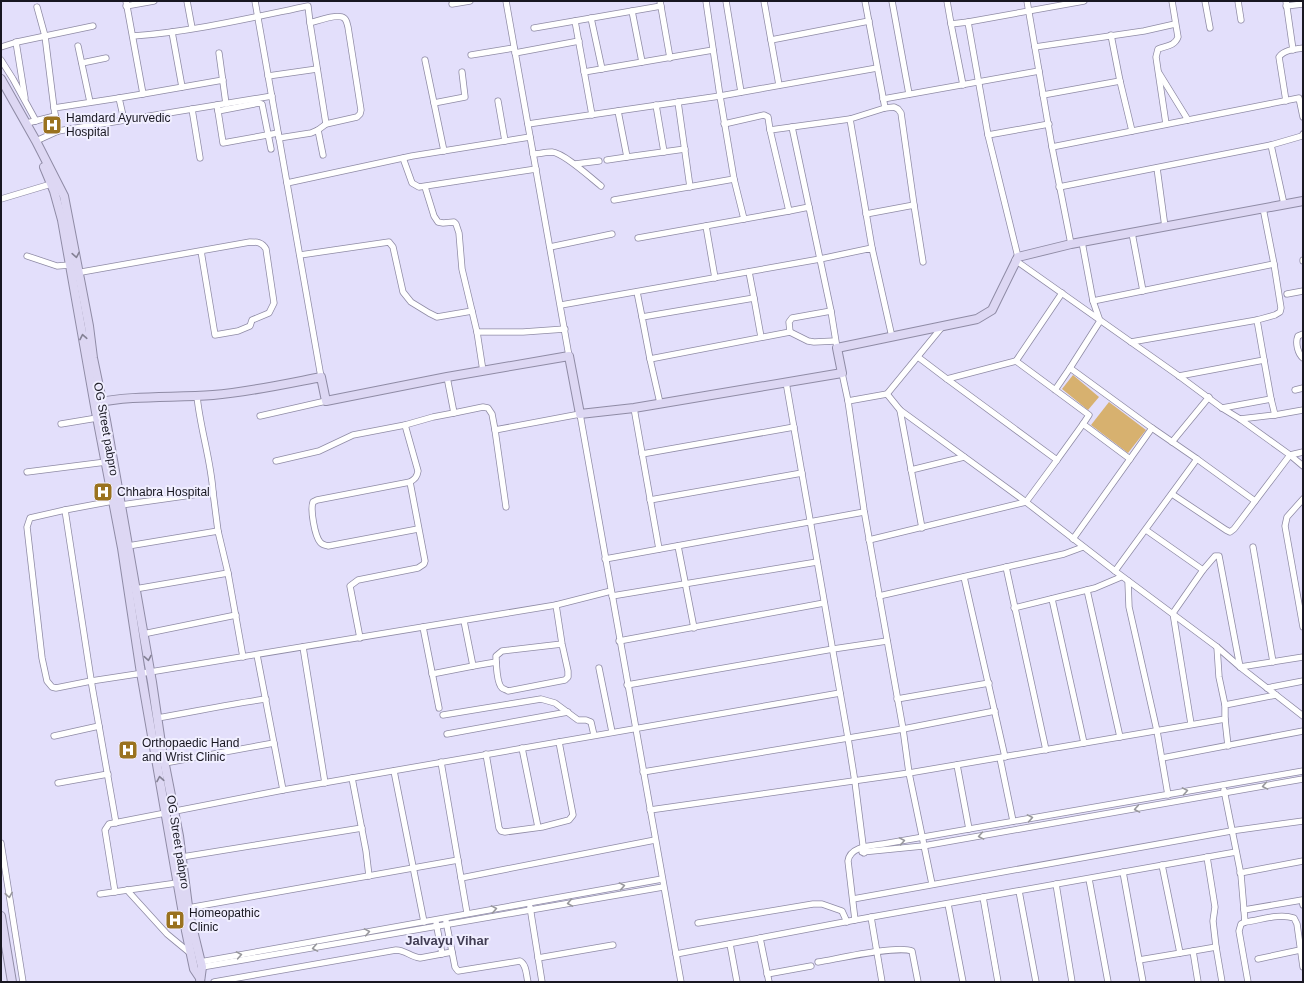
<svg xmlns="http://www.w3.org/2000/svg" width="1304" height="983" viewBox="0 0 1304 983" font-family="Helvetica,sans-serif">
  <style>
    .green { fill: #d7b16f }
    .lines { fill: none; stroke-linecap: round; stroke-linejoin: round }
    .street-casing { stroke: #8f8ba5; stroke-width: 7 }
    .secondary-casing { stroke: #8f8ba5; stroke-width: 10 }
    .street { stroke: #fff; stroke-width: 5.5 }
    .secondary { stroke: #ddd7f3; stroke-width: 8 }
    .oneway { stroke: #848194 }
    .oneway2 { stroke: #97979b }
    .labels { text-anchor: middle; stroke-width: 4; stroke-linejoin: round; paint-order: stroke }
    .poi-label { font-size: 12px; fill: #181721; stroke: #f0eeff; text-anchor: start }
    .street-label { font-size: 12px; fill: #181721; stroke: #f0eeff }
    .neighbourhood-label { font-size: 13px; font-weight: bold; fill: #413d54; stroke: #f0eeff }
  </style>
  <rect width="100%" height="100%" fill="#e3dffb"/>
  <g class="green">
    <path d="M1073,375L1099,397L1088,410L1062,389Z"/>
    <path d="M1109,402L1146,430L1128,453L1091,425Z"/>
  </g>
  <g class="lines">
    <defs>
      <g id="street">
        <path d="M126,1L143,94L223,80"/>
        <path d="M187,1L192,28"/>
        <path d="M255,1L321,377"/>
        <path d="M506,1L569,356"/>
        <path d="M660,1L670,58"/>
        <path d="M706,1L720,96L877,68"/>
        <path d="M726,1L741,92"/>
        <path d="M764,1L779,85"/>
        <path d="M865,1L885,108L850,119L872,248"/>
        <path d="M892,1L909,94"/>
        <path d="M947,1L951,24L968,22L988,135L1018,257"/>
        <path d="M1027,1L1052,147"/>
        <path d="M1205,1L1210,28"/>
        <path d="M1238,1L1241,20"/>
        <path d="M1286,1L1293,50"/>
        <path d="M452,4L470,1"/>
        <path d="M126,6L154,1"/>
        <path d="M1286,6L1303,4"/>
        <path d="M37,7L45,36L54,108"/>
        <path d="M632,11L642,62"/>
        <path d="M591,18L602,69"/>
        <path d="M575,21L592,115"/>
        <path d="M968,22L1084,1"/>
        <path d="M310,23L326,124"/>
        <path d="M951,24L963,85"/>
        <path d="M534,28L661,6"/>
        <path d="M172,32L182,87"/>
        <path d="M1111,35L1120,81L1132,131"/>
        <path d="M133,36C191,32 250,18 308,6L310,23C317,21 338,13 344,18C347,20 347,24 348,27L361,110L360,114L357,117L326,124L318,130L311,133L279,138"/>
        <path d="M771,40L869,21"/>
        <path d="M16,42L25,98"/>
        <path d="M78,46L90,102"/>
        <path d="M1,47L17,42L93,26"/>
        <path d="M1035,47L1144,31L1175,24"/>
        <path d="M219,53L226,104"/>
        <path d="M515,53L579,41"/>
        <path d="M471,55L514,48"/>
        <path d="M1,60L13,79L36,121"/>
        <path d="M425,60L444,151"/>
        <path d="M82,63L106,58"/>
        <path d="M584,72L713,50"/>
        <path d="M1159,73L1188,120"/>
        <path d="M268,76L317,69"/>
        <path d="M1043,95L1120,81"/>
        <path d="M883,99L1039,71"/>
        <path d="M498,101L505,141"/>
        <path d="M1286,101L1279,57C1284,50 1295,49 1303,48"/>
        <path d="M678,102L690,187"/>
        <path d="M434,103L465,97L462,72"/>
        <path d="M217,105L223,143L278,133"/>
        <path d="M656,105L664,152"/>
        <path d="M885,108L894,107L898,109L901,113L914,205"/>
        <path d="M192,109L200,158"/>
        <path d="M218,111L259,103L262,104L271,149"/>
        <path d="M618,111L627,157L685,149"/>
        <path d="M124,120L119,98L143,94"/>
        <path d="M27,123L55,116"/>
        <path d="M528,124L720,96L734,179L614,200"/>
        <path d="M724,124L764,115L768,117L770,130"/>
        <path d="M1166,124L1156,57L1158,49C1166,46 1175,46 1178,37L1172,1"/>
        <path d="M792,127L809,207"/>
        <path d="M318,130L323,155"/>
        <path d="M58,131L54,108L119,98"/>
        <path d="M988,135L1049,124"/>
        <path d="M36,141L58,131L272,96"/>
        <path d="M1271,145L1284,204"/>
        <path d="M533,154C539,154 546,152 552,152C564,153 591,178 601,186"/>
        <path d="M403,158L412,183L419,187L536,169"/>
        <path d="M607,160L627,157"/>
        <path d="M575,164L599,161"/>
        <path d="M1157,168L1165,227"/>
        <path d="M734,179L744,219"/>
        <path d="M287,183L412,156L530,137"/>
        <path d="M425,187L434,216L438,222L443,223L454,222L456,224L459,233L462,269L477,332L483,371"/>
        <path d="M1059,187L1271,145L1302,136L1303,134"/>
        <path d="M1,199L51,184"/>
        <path d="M866,214L914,205L923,262"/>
        <path d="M706,226L715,278"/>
        <path d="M1132,233L1143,291"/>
        <path d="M638,238L789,211"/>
        <path d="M1071,244L1052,147L1299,98L1303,117"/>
        <path d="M550,247L612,234"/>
        <path d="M300,255L389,242L393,247L403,292L411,302L429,313L437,317L472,311"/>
        <path d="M27,256L57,266L70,265"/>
        <path d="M1015,260L1179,376L1222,408L1240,419L1290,455L1303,466"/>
        <path d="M1303,260V261"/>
        <path d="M749,272L754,298L642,317L650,359L790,332L789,322L792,318L831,311"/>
        <path d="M76,273L250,242C257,242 262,242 266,249L274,303L269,313L252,320L250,326L238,331L215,335L201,251"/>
        <path d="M637,292L642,317"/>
        <path d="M1287,294L1303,291"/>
        <path d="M754,298L761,337"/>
        <path d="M1093,301L1274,264L1263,208"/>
        <path d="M561,305L820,259L809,207L789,211L770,130L850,119"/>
        <path d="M477,332H523L565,329"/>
        <path d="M790,332L808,341L814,342L835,341"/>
        <path d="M1303,334L1298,336C1295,343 1298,354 1303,358"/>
        <path d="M1131,342L1257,320L1275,315L1280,312L1281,308L1274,264"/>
        <path d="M837,348L831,311L820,259L872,248L892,337"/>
        <path d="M918,357L947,379L1016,361L1089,415L1083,424L1130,459L1152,428L1070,368L1055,390"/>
        <path d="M650,359L660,403"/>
        <path d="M1016,361L1062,293"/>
        <path d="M1070,368L1100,321L1093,301L1082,242"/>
        <path d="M842,373L848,401L887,394L942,327"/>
        <path d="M1179,376L1264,360L1257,320"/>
        <path d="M447,377L454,413L483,407L488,408L492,414L495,430L580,414L681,982"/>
        <path d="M947,379L1057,460L1083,424"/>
        <path d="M786,382L848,738L855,782L864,853"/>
        <path d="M1295,390L1303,388"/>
        <path d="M887,394L900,410L1026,502L1115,571L1197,459L1152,428"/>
        <path d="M197,396C200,428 211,460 213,492"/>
        <path d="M1271,399L1275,415"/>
        <path d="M848,401L864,510L903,729L909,773L932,884"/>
        <path d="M634,408L659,549"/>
        <path d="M1222,408L1271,399L1264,360"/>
        <path d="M900,410L922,528"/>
        <path d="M260,416L326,401"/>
        <path d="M1240,419L1275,415L1303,410"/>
        <path d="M61,424L97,418"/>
        <path d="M405,425L418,471C417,477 415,479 410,482L317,500L313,502C310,510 315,536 320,542C322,545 325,545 328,546L418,529"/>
        <path d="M495,430L506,507"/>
        <path d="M1172,442L1209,397"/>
        <path d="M642,454L794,427"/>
        <path d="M1197,459L1255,501"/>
        <path d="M276,461L319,451L353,435L405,425L433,417L454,413"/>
        <path d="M911,470L964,457"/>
        <path d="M27,472L106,462"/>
        <path d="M1172,494L1226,530L1230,532L1234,529L1290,455L1303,452"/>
        <path d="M1303,499L1287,517L1285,526L1303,627"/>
        <path d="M650,500L802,473"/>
        <path d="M113,501L65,510L92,686L116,823"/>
        <path d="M121,505L213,492L218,531"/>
        <path d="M65,510L30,518L27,527L42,658L47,681L52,687L56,688L91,681L150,672L556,605L611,591"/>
        <path d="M1146,530L1203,570L1173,613L1191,724"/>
        <path d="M1073,539L1130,459"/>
        <path d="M869,540L1026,502L1057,460"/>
        <path d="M128,546L218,531L228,573"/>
        <path d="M678,546L694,628"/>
        <path d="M1253,547L1273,662"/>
        <path d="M605,559L864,512"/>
        <path d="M1006,567L1046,750"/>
        <path d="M1203,570L1215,556H1219L1240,667L1303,657"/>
        <path d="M1115,571L1217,647L1240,667L1303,716"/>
        <path d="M964,577L1005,757"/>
        <path d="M1128,581L1129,607L1157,731L1168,795"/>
        <path d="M135,589L228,573L243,657"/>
        <path d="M1087,590L1120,737"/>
        <path d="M612,596L817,562"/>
        <path d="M879,596L1064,554L1083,547"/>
        <path d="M1052,599L1084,743"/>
        <path d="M556,605L562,644L568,671V677L565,680L508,691C507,690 503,689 502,688C497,684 496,663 496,656L502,651L562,644"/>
        <path d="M1014,608L1095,588L1121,577"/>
        <path d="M464,621L473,666L496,662"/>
        <path d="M423,627L439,708"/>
        <path d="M143,634L236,615"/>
        <path d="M360,638L350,586L358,580L418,568L424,564L425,561L410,482"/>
        <path d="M619,641L824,603"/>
        <path d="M303,647L325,783"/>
        <path d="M1217,647L1219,677L1225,705"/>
        <path d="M257,655L283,790"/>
        <path d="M599,668L612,732"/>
        <path d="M432,674L473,666"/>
        <path d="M627,685L833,649L887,641"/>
        <path d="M1267,688L1303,681"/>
        <path d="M897,699L989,683"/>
        <path d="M443,715L541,699L555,703L578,720H586L591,722L594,735"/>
        <path d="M157,718C193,712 229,704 266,699"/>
        <path d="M1225,719L1228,746"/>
        <path d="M447,734L568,712"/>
        <path d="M54,736L99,726"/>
        <path d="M522,748L538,827"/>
        <path d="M486,754L499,828L501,831L505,832L542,827L569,820L573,815L559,742"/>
        <path d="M1000,758L1013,821"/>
        <path d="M1162,758L1303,731"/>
        <path d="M441,762L461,878"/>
        <path d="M165,763L274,743"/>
        <path d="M957,765L969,829"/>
        <path d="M394,771L424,922"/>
        <path d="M643,772L903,729L995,711"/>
        <path d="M352,778L366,851L369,876"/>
        <path d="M58,783L108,774"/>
        <path d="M1224,790L1241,875L1245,922C1261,920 1279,913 1294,918L1297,924L1303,967"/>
        <path d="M650,810L909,773L1225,719V705L1276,695"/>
        <path d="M1,843L23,982"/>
        <path d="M862,852L923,846L1303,779"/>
        <path d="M182,857L362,828"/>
        <path d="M1162,865L1180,953"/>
        <path d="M1123,872L1143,982"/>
        <path d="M1240,873L1303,861"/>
        <path d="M1089,879L1108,982"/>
        <path d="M1056,884L1072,982"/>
        <path d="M127,890L167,934L190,953"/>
        <path d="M1019,891L1036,982"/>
        <path d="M115,892L105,830L109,824L283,790L840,693"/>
        <path d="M100,894L177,883"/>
        <path d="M983,897L998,982"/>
        <path d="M853,899L1231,831L1303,821"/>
        <path d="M948,904L963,982"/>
        <path d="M530,907L542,982"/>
        <path d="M188,908L458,860"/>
        <path d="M1244,910L1302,900L1303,905"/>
        <path d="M467,913L461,878L655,840"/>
        <path d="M871,917L882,982"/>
        <path d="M855,920L1236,852"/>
        <path d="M446,921L455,967L458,971L520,961C527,965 526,975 528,982"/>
        <path d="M436,922L442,954"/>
        <path d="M1245,922L1241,924L1239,931L1248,982"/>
        <path d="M698,923L813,904H822L842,911L847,922"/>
        <path d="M760,938L769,982"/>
        <path d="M730,944L737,982"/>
        <path d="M1216,947L1222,982"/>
        <path d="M1193,951L1216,947L1213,921L1215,907L1207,857"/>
        <path d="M676,954L855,920L848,861C850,846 871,846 883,844L1303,771"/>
        <path d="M538,958L613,945"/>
        <path d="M1258,959L1300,950"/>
        <path d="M1139,960L1193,951L1198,982"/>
        <path d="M200,962L662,879"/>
        <path d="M818,962C837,959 897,945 912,951L918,982"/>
        <path d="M202,967L663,887"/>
        <path d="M767,974L811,966"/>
        <path d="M214,982L396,950C405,950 411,957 420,958L452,952"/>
      </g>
      <g id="secondary">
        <path d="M1,79L36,141L64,196L89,326L93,358L106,420L152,682L162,750L179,836L189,914L202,967L200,982"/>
        <path d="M44,167L54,191L62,220L96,412L122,548L140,667L186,931L194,969L200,978"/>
        <path d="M95,403C133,395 174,398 213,395C249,392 285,384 321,377L326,401L447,377L569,356L580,414L634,408L842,373L837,348L977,319L992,310L1018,257L1071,244L1303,201"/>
        <path d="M1,916L12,982"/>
      </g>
    </defs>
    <use href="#street" class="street-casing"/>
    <use href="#secondary" class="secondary-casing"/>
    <use href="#street" class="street"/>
    <use href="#secondary" class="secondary"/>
  </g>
  <defs><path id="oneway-chevron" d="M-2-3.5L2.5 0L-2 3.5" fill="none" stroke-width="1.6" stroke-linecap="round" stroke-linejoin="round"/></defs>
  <g class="oneway">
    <use href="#oneway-chevron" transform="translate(76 255) rotate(80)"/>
    <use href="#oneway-chevron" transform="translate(83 337) rotate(-101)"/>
    <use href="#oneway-chevron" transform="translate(148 658) rotate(80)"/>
    <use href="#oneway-chevron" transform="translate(160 779) rotate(-100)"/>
  </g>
  <g class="oneway2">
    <use href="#oneway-chevron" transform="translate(1265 786) rotate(170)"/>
    <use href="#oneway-chevron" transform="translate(1185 791) rotate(-10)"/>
    <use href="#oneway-chevron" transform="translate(1137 809) rotate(170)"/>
    <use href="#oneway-chevron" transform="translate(1030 818) rotate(-10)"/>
    <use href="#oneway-chevron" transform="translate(981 836) rotate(170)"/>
    <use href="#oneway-chevron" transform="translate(902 841) rotate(-10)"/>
    <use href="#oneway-chevron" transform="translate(622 886) rotate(-10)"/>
    <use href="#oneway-chevron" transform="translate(9 895) rotate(81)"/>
    <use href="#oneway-chevron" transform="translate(570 903) rotate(170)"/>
    <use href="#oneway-chevron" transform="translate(494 909) rotate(-10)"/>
    <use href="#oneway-chevron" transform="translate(367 932) rotate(-10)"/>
    <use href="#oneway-chevron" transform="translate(315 948) rotate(170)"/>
    <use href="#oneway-chevron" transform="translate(239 955) rotate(-10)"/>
  </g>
  <defs>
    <symbol id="hospital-square" viewBox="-11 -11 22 22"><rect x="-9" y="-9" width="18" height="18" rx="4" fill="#9a721f" stroke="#f0eeff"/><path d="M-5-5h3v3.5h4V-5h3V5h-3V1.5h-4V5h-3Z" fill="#fff"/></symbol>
  </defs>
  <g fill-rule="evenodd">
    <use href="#hospital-square" x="41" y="114" width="22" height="22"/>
    <use href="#hospital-square" x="92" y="481" width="22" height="22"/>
    <use href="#hospital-square" x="117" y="739" width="22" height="22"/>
    <use href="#hospital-square" x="164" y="909" width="22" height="22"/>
  </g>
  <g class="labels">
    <g class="poi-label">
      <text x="66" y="122">Hamdard Ayurvedic<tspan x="66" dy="14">Hospital</tspan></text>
      <text x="117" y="496">Chhabra Hospital</text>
      <text x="142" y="747">Orthopaedic Hand<tspan x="142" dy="14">and Wrist Clinic</tspan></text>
      <text x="189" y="917">Homeopathic<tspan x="189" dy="14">Clinic</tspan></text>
    </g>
    <g class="street-label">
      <text transform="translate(106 429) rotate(80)" y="4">OG Street pabpro</text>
      <text transform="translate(178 842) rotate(81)" y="4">OG Street pabpro</text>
    </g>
    <g class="neighbourhood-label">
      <text x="447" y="945">Jalvayu Vihar</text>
    </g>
  </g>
  <rect width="1304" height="983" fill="none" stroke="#181721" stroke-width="4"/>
</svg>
